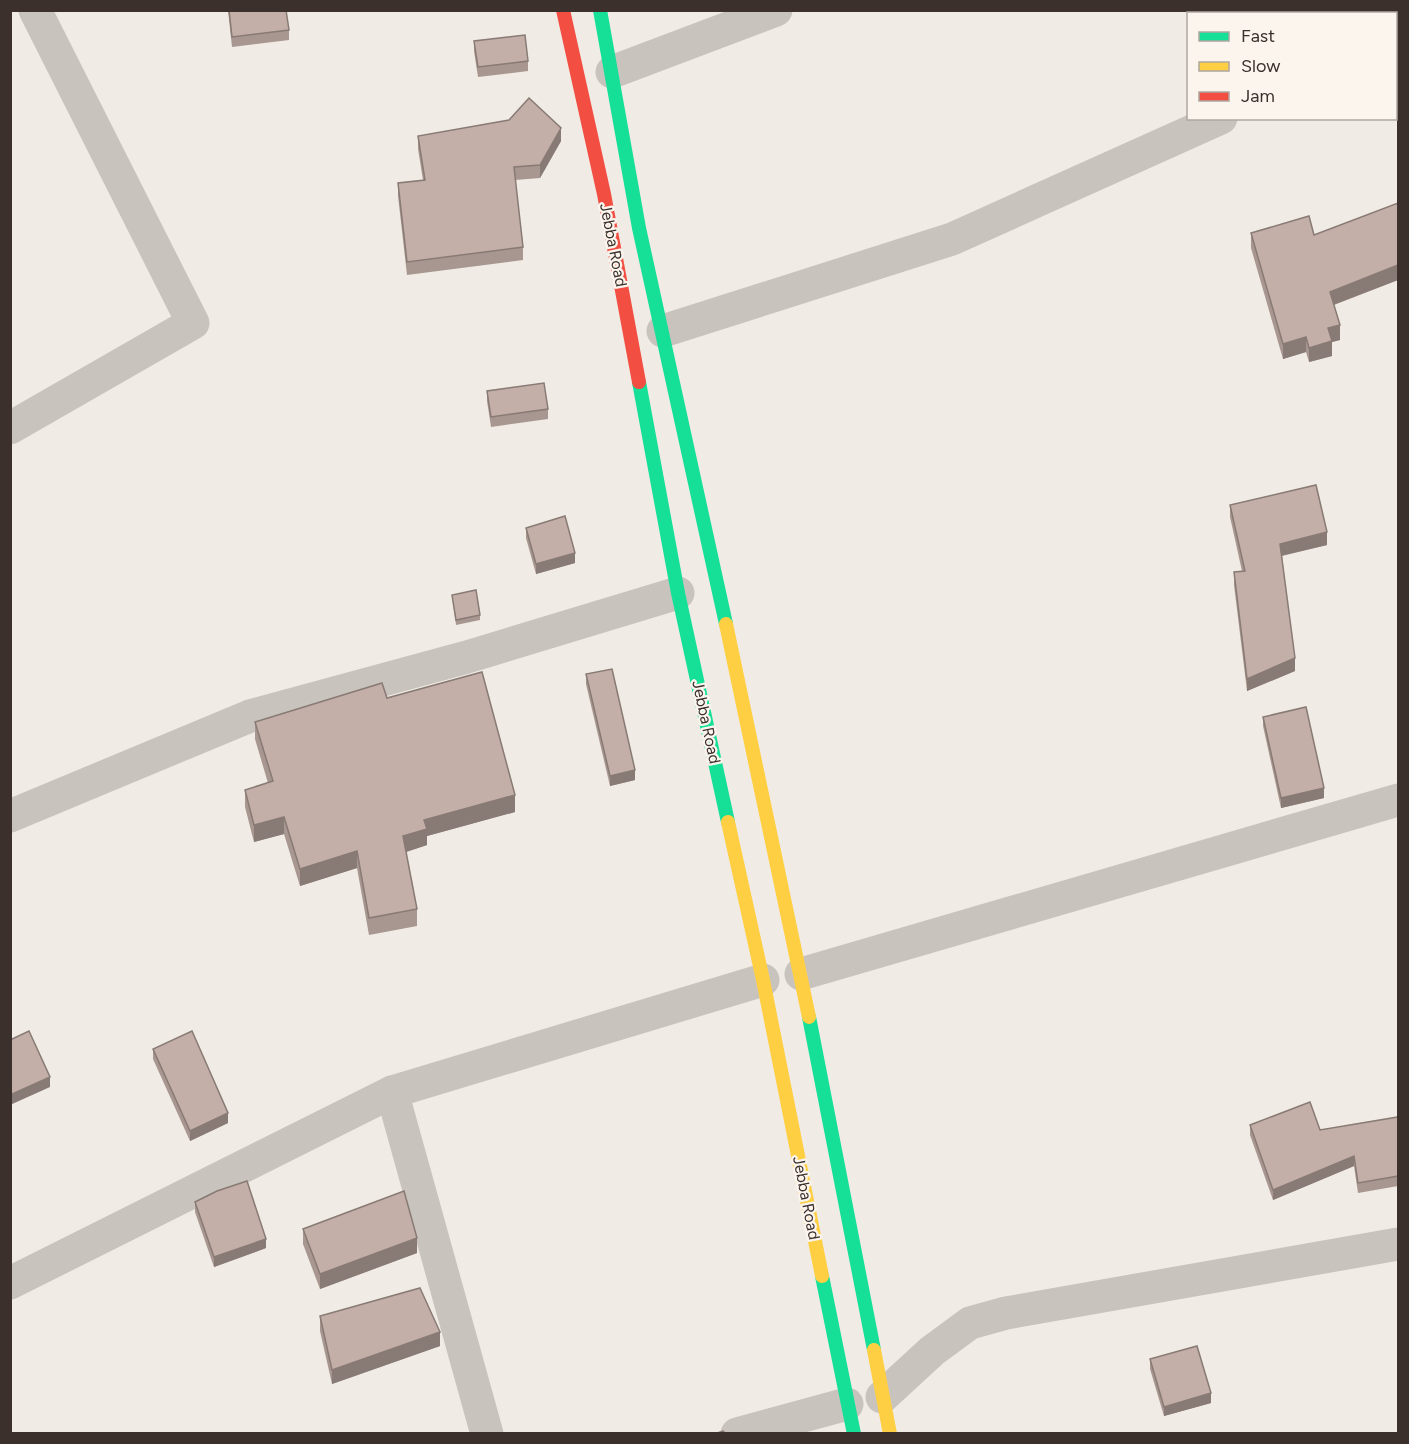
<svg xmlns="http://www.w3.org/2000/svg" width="1409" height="1444" viewBox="0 0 1409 1444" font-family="Figtree,sans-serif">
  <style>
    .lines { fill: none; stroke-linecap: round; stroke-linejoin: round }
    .street { stroke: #c9c3be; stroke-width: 33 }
    .fast { stroke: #16e098; stroke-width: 14 }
    .slow { stroke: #ffcf43; stroke-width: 14 }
    .jam { stroke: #f24e42; stroke-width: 14 }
    .wall { fill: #a89690 }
    .shaded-wall { fill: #887a75 }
    .building { fill: #c3afa7; stroke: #887a75; stroke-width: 1.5 }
    .labels { text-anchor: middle; stroke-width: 4.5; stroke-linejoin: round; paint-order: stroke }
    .street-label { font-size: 16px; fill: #3b302b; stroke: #fbf5ee }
  </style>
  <rect width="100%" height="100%" fill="#f0ebe5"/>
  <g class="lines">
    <g class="street">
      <path d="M1302,14L1304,10"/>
      <path d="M612,72L776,10"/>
      <path d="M1396,86L1398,89"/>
      <path d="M663,331L952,239L1221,118"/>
      <path d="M10,428L193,323L35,10"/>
      <path d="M10,816L250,716L467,657L678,593"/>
      <path d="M801,974L1398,800"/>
      <path d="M392,1092L763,980"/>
      <path d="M10,1283L392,1092L487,1434"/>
      <path d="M882,1397L932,1351L970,1323L1006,1313L1398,1244"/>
      <path d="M737,1434L847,1404"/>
    </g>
    <g class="fast">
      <path d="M600,10L639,228L726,624"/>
      <path d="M639,382L678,593L728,822"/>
      <path d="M809,1017L874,1350"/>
      <path d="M822,1276L854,1434"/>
    </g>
    <g class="slow">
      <path d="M726,624L809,1017"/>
      <path d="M728,822L763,980L822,1276"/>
      <path d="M874,1350L890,1434"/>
    </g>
    <path class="jam" d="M563,10L604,194L639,382"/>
  </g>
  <g class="wall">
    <path d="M228,10H286L289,30V40L232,47Z"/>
    <path d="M474,41L528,61V71L478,77L474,51Z"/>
    <path d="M418,136L561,141L540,178L515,180L523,247V260L407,275L398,196V183L423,180L418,149Z"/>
    <path d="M1251,233L1314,235L1398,280L1334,305L1340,340L1332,342V356L1309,362L1306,352L1283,359L1251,248Z"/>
    <path d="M487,391L548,409V419L491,427L487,401Z"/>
    <path d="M1230,505L1327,545L1282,556L1295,671L1247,691L1234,585V572L1242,571L1230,517Z"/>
    <path d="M526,528L575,563L536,574L526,538Z"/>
    <path d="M452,595L480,615V620L456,625Z"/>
    <path d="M586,674L635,780L610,786L586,684Z"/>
    <path d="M387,698L515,812L427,836V845L406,852L417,909V926L369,935L357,868L300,886L284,834L254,842L245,807V790L268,783L255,739V722Z"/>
    <path d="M1263,717L1324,798L1281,808L1263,726Z"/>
    <path d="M153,1049L228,1123L190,1141L153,1059Z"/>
    <path d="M1398,1117V1186L1358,1193L1354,1166L1273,1200L1250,1135V1125L1320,1130Z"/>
    <path d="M195,1202L266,1248L214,1267L195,1212Z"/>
    <path d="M303,1229L417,1253L320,1289L303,1244Z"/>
    <path d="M320,1316L440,1346L332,1384L320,1331Z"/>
    <path d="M1150,1359L1211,1403L1164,1416L1150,1369Z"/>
  </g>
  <g class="shaded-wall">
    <path d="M561,128V141L540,178V165Z"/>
    <path d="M1398,265V280L1330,306V292Z"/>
    <path d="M1340,325V340L1332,342V356L1309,362V348L1328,328Z"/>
    <path d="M1306,337V352L1283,359V344Z"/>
    <path d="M1327,532V545L1280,556V544Z"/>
    <path d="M575,553V563L536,574V564Z"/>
    <path d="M1295,658V671L1247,691V679Z"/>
    <path d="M635,770V780L610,786V776Z"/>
    <path d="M1324,788V798L1281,808V798Z"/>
    <path d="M515,795V812L427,836V845L403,853V836L424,820Z"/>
    <path d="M284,817V834L254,842V825Z"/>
    <path d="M357,851V868L300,886V869Z"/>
    <path d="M50,1077V1087L10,1105V1095Z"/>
    <path d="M228,1113V1123L190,1141V1131Z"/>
    <path d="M1354,1156V1166L1273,1200V1190Z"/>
    <path d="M417,1238V1253L320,1289V1274Z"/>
    <path d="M266,1239V1248L214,1267V1257Z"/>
    <path d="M440,1332V1346L332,1384V1370Z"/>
    <path d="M1211,1393V1403L1164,1416V1407Z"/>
  </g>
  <g class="building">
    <path d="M229,10H286L289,30L232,37Z"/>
    <path d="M525,35L528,61L478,67L474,41Z"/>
    <path d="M529,98L561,128L540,165L514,167L523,247L407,262L398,183L425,180L418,136L509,120Z"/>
    <path d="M1398,203V265L1330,292L1340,325L1328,328L1332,341L1309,348L1306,337L1283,344L1251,233L1309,216L1314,235Z"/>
    <path d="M544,383L548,409L491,417L487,391Z"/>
    <path d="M1316,485L1327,532L1280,544L1295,658L1247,679L1234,572L1245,571L1230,505Z"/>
    <path d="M565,516L575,553L536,564L526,528Z"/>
    <path d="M476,590L480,615L456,620L452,595Z"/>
    <path d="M612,669L635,770L610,776L586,674Z"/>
    <path d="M482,672L515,795L424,820L427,829L403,836L417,909L369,918L357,851L300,869L284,817L254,825L245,790L273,781L255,722L382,683L387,698Z"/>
    <path d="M1306,707L1324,788L1281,798L1263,717Z"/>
    <path d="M29,1031L50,1077L10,1095V1040Z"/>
    <path d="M192,1031L228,1113L190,1131L153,1049Z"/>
    <path d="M1310,1102L1320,1130L1398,1117V1176L1358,1183L1354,1156L1273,1190L1250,1125Z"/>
    <path d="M247,1181L266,1239L214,1257L195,1202L217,1191Z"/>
    <path d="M404,1191L417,1238L320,1274L303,1229Z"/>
    <path d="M420,1288L440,1332L332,1370L320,1316Z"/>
    <path d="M1197,1346L1211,1393L1164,1407L1150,1359Z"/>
    <path d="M723,1431L726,1434H714Z"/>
  </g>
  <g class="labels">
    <g class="street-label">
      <text transform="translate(614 245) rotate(79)" y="6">Jebba Road</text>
      <text transform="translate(707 722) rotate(78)" y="6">Jebba Road</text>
      <text transform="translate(807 1198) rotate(79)" y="6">Jebba Road</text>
    </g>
  </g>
  <rect width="1409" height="1444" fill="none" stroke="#3b302b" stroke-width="24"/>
  <rect x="1187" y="12" width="210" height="108" fill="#fbf5ee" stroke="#aea6a0" stroke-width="1.5"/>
  <rect x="1199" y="32" width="30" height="9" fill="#16e098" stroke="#aea6a0" stroke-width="1.5"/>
  <text x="1241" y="42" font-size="18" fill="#3b302b">Fast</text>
  <rect x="1199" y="62" width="30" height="9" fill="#ffcf43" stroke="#aea6a0" stroke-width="1.5"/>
  <text x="1241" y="72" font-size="18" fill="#3b302b">Slow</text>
  <rect x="1199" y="92" width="30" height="9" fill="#f24e42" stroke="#aea6a0" stroke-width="1.5"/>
  <text x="1241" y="102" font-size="18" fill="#3b302b">Jam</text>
</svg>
